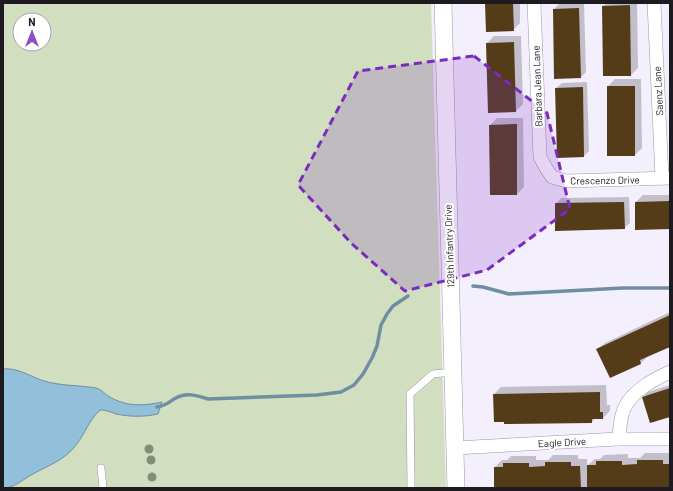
<svg xmlns="http://www.w3.org/2000/svg" width="673" height="491" viewBox="0 0 673 491" font-family="Barlow,sans-serif">
  <style>
    .green { fill: #d1dfc0; fill-rule: evenodd }
    .water { fill: #92bfd9; stroke: #6f8ea2 }
    .shadow { fill: #0003 }
    .lines { fill: none; stroke-linecap: round; stroke-linejoin: round }
    .stream { stroke: #6f8ea2; stroke-width: 3.5 }
    .building { fill: #543c19 }
    .service-casing { stroke: #9c97a4; stroke-width: 8 }
    .minor-casing { stroke: #9c97a4; stroke-width: 14 }
    .tertiary-casing { stroke: #9c97a4; stroke-width: 18 }
    .service { stroke: #fff; stroke-width: 7 }
    .minor { stroke: #fff; stroke-width: 13 }
    .tertiary { stroke: #fff; stroke-width: 17 }
    .tree { fill: #858b77 }
    .marked { fill: #7b2cbf; fill-opacity: 0.2; stroke: #7b2cbf; stroke-width: 3; stroke-dasharray: 8 5; stroke-linejoin: round }
    .labels { text-anchor: middle; stroke-width: 4; stroke-linejoin: round; paint-order: stroke }
    .street-label { font-size: 10px; fill: #1d1b20; stroke: #fff }
  </style>
  <rect width="100%" height="100%" fill="#f4effd"/>
  <path class="green" d="M3,3H431L446,488H3ZM20,20H44V44H20Z"/>
  <path class="water" d="M3,369C17,367 31,377 44,381C61,386 78,385 96,388C102,390 104,393 108,396C126,407 143,406 162,402L158,414C144,417 131,417 116,414C111,412 106,410 100,410C89,420 85,434 76,445C65,460 49,465 33,474C23,479 15,488 3,488Z"/>
  <g class="shadow">
    <path d="M486,3H520V23L513,30Z"/>
    <path d="M607,3H637L638,68L631,75H604L603,6Z"/>
    <path d="M559,4H584L586,72L581,77L554,9Z"/>
    <path d="M494,36H521L523,104L516,111L487,43Z"/>
    <path d="M615,79H641L642,148L635,155L608,86Z"/>
    <path d="M587,82L589,151L584,156L556,88L562,83Z"/>
    <path d="M497,118H523L524,187L517,194L490,125Z"/>
    <path d="M643,195H670V228L636,202Z"/>
    <path d="M629,197L630,223L624,228L556,204L561,198Z"/>
    <path d="M670,312V345L648,356L641,363L610,377L598,349L605,343Z"/>
    <path d="M606,385L607,405H610V411L603,418H596L592,422L505,421L494,394L501,387Z"/>
    <path d="M670,385V416L643,398L648,392Z"/>
    <path d="M645,453H670V488H588V485L585,488H495V467L502,460H507L511,456H536V460H548L553,455H578V459H587V466L595,459H600L604,455L628,454V458H640Z"/>
  </g>
  <g class="lines">
    <g class="stream">
      <path d="M473,286L483,287L509,294L623,288H670"/>
      <path d="M157,407C165,406 168,403 174,399C186,392 196,395 208,399L317,395L341,392L354,385L363,374L372,358L377,346L381,325L387,314L393,306L408,296"/>
    </g>
  </g>
  <g class="building">
    <path d="M485,3H513L514,31L486,32Z"/>
    <path d="M630,5L631,76H603L602,6Z"/>
    <path d="M579,8L581,78L554,79L553,9Z"/>
    <path d="M514,42L516,112L488,113L486,43Z"/>
    <rect x="607" y="86" width="28" height="70"/>
    <path d="M583,87L584,157L557,158L555,88Z"/>
    <path d="M517,124V195H490L489,125Z"/>
    <path d="M670,201V229L635,230V202Z"/>
    <path d="M624,202L625,229L555,231V203Z"/>
    <path d="M670,315V347L640,360L641,364L610,378L596,349Z"/>
    <path d="M670,388V417L650,423L642,397Z"/>
    <path d="M600,392V412H603V419H592V423L504,424V422H494L493,394Z"/>
    <path d="M637,460H663V464H670V488H587V465H596V461H622V465L637,464Z"/>
    <path d="M545,462H571V466H580L581,488H494V467H503V463H529V467L545,466Z"/>
  </g>
  <g class="lines">
    <defs>
      <g id="service">
        <path d="M101,468L103,488"/>
        <path d="M411,488L410,394L433,374L452,372"/>
      </g>
      <g id="minor">
        <path d="M534,3L540,157L546,168L552,177L566,181L670,178"/>
        <path d="M654,3L662,178"/>
        <path d="M618,439C620,431 620,423 622,415C627,393 652,380 670,372"/>
        <path d="M455,448L618,439H670"/>
      </g>
      <path id="tertiary" d="M443,3L456,488"/>
    </defs>
    <use href="#service" class="service-casing"/>
    <use href="#minor" class="minor-casing"/>
    <use href="#tertiary" class="tertiary-casing"/>
    <use href="#service" class="service"/>
    <use href="#minor" class="minor"/>
    <use href="#tertiary" class="tertiary"/>
  </g>
  <g class="tree">
    <circle cx="149" cy="449" r="4.5"/>
    <circle cx="151" cy="460" r="4.5"/>
    <circle cx="152" cy="477" r="4.5"/>
  </g>
  <path class="marked" d="M474,56L547,113L570,209L487,270L405,291L351,243L298,185L358,71Z"/>
  <g class="labels">
    <g class="street-label">
      <text transform="translate(537 86) rotate(-92)" y="4">Barbara Jean Lane</text>
      <text transform="translate(658 91) rotate(-93)" y="4">Saenz Lane</text>
      <text transform="translate(605 180) rotate(-1)" y="4">Crescenzo Drive</text>
      <text transform="translate(449 246) rotate(-92)" y="4">129th Infantry Drive</text>
      <text transform="translate(562 442) rotate(-3)" y="4">Eagle Drive</text>
    </g>
  </g>
  <rect width="673" height="491" fill="none" stroke="#1d1b20" stroke-width="8"/>
  <g transform="translate(32 32)"><circle r="19" fill="#ffffff" stroke="#a5a4a6"/>
  <path d="M0-3L7 15L0 10L-7 15Z" fill="#8f4fc5"/>
  <text y="-6" font-size="11" font-weight="bold" text-anchor="middle" fill="#1d1b20">N</text>
  </g>
</svg>
